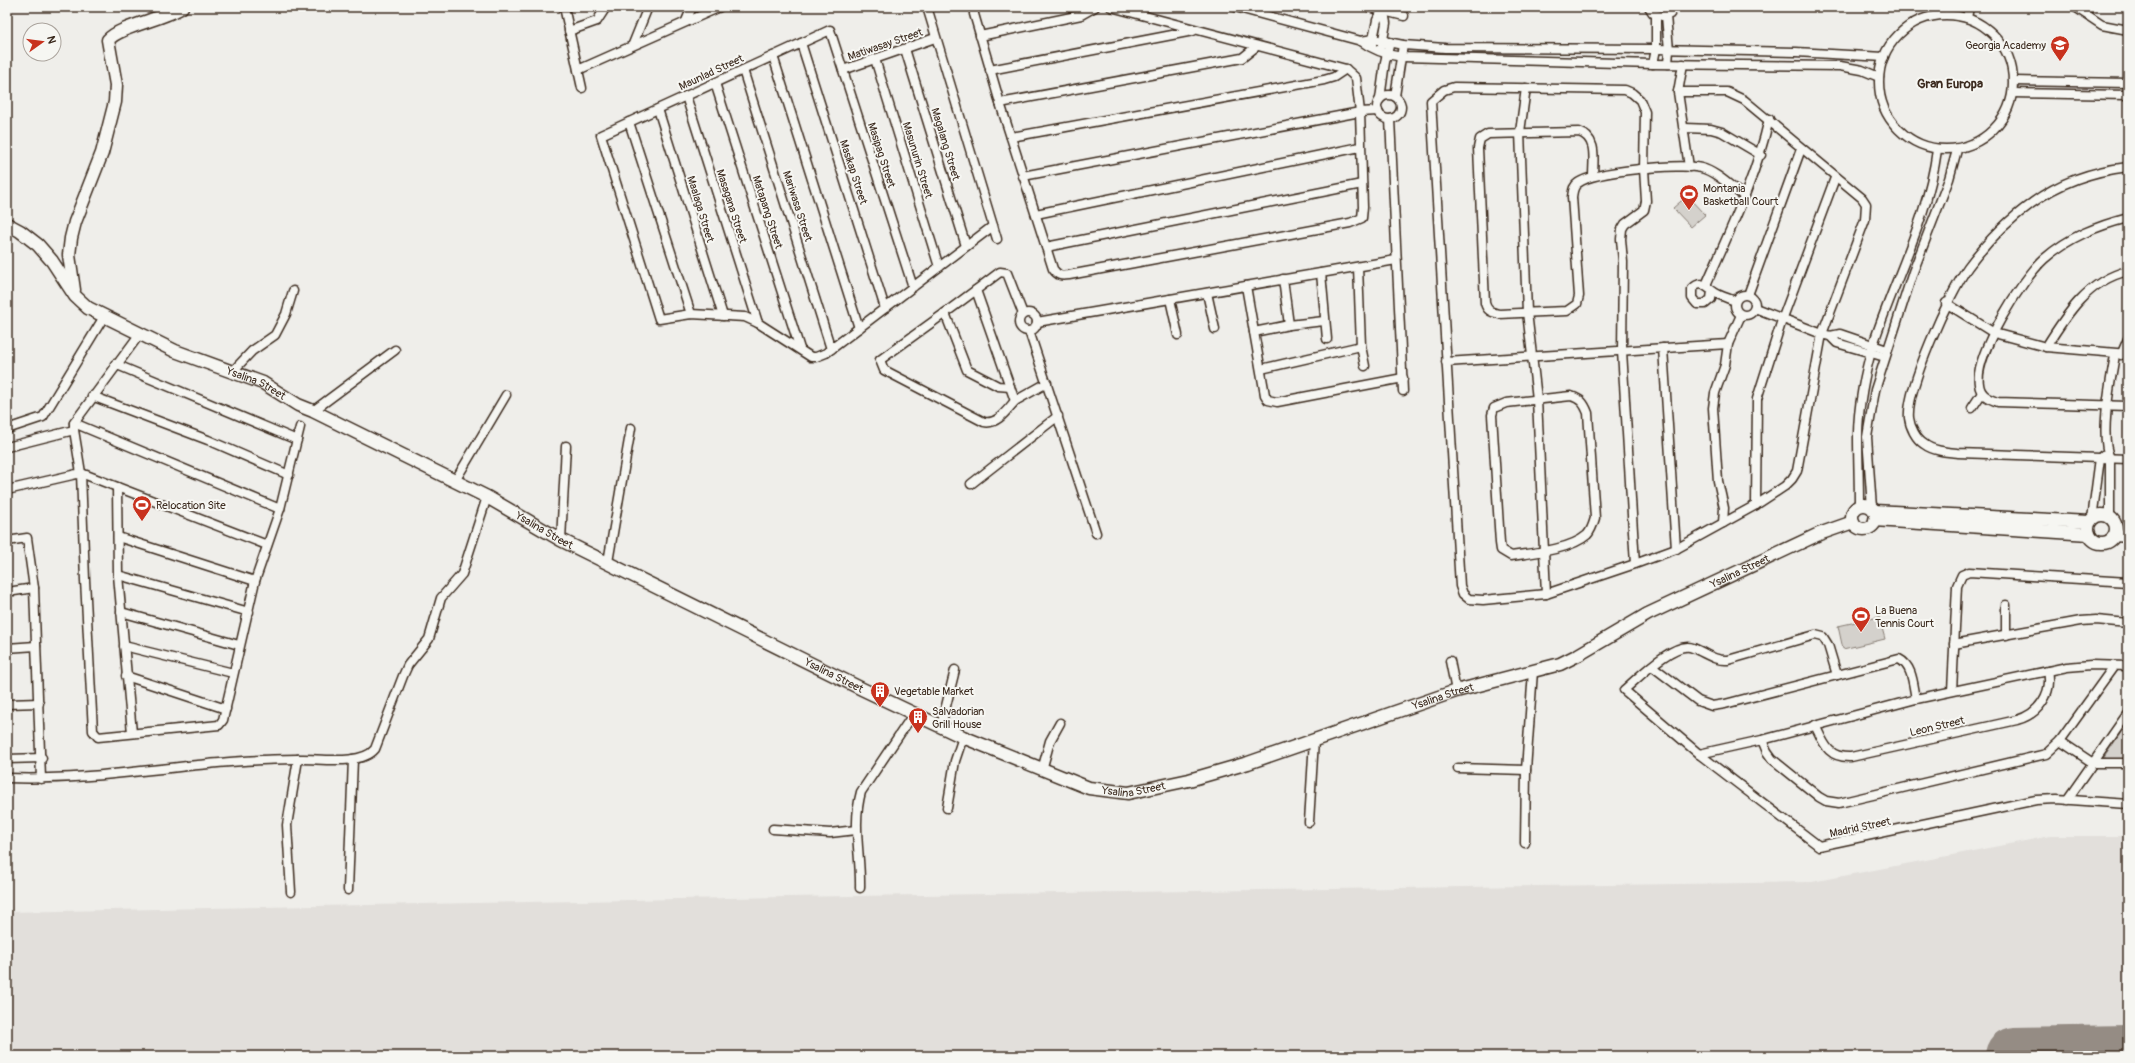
<svg xmlns="http://www.w3.org/2000/svg" width="2135" height="1063" viewBox="0 0 2135 1063" font-family="Pangolin,sans-serif">
  <style>
    .built { fill: #e2dfdb }
    .green { fill: #d4d1cc; stroke: #887e75 }
    .lines { fill: none; stroke-linecap: round; stroke-linejoin: round }
    .runway { stroke: #958c84; stroke-width: 58 }
    .street-casing { stroke: #3b2a1e; stroke-width: 11 }
    .secondary-casing { stroke: #3b2a1e; stroke-width: 15 }
    .street { stroke: #f6f6f2; stroke-width: 8 }
    .secondary { stroke: #f6f6f2; stroke-width: 12 }
    .labels { text-anchor: middle; stroke-width: 4; stroke-linejoin: round; paint-order: stroke }
    .street-label { font-size: 11px; fill: #3b2a1e; stroke: #f6f6f2 }
    .poi-label { font-size: 11px; fill: #3b2a1e; stroke: #f6f6f2; text-anchor: start }
    .quarter-label { font-size: 13px; font-weight: bold; fill: #3b2a1e; stroke: #f6f6f2 }
  </style>
  <rect width="100%" height="100%" fill="#efeeea"/>
  <filter id="ink" filterUnits="userSpaceOnUse"><feTurbulence type="fractalNoise" baseFrequency=".025" numOctaves="2"/><feDisplacementMap in="SourceGraphic" scale="8" xChannelSelector="R" yChannelSelector="G"/><feConvolveMatrix kernelMatrix="1 2 1 2 8 2 1 2 1" color-interpolation-filters="sRGB"/></filter>
  <g filter="url(#ink)">
    <path class="built" d="M2051,836H2128V1056H7V912L786,897L1812,882Z"/>
    <g class="green">
      <path d="M1687,196L1705,215L1691,227L1673,208Z"/>
      <path d="M1879,617L1885,639L1843,649L1838,626Z"/>
      <path d="M2128,722V759H2103Z"/>
    </g>
    <g class="lines">
      <path class="runway" d="M2014,1056L2128,1054"/>
      <defs>
        <g id="street">
          <path d="M564,7L582,88"/>
          <path d="M927,7L997,239"/>
          <path d="M974,7V14L1000,103L1053,269C1058,276 1061,276 1069,275L1350,223L1362,218L1363,207L1360,112L1356,78L1346,69L1111,7"/>
          <path d="M1235,7L1361,41C1374,51 1387,55 1403,57L1653,64L1840,66L1862,70L1879,77"/>
          <path d="M1368,7L1404,16"/>
          <path d="M1649,7L1653,13L1662,16L1670,14L1674,7"/>
          <path d="M2075,7L2102,25L2128,30"/>
          <circle cx="1946" cy="82" r="67"/>
          <path d="M1666,16L1669,50L1668,64"/>
          <path d="M1967,18L1969,7"/>
          <path d="M686,21L692,7"/>
          <path d="M569,31L597,21L606,7"/>
          <path d="M980,36L1081,15L1095,7"/>
          <path d="M1361,41L1373,39L1403,45L1445,48L1656,49L1796,52L1884,57"/>
          <path d="M801,43L885,308"/>
          <path d="M633,44L648,7"/>
          <path d="M1372,44L1377,20L1383,11"/>
          <path d="M1382,45L1386,23L1383,7"/>
          <path d="M905,49L966,246"/>
          <path d="M773,56L859,328"/>
          <path d="M875,59L939,267"/>
          <path d="M1653,64L1656,49V15"/>
          <path d="M1683,64L1678,92L1689,167"/>
          <path d="M578,70L720,7"/>
          <path d="M743,70L831,349"/>
          <path d="M843,70L935,38"/>
          <path d="M990,70L1193,31"/>
          <path d="M2014,81L2128,83"/>
          <path d="M715,83L800,349"/>
          <path d="M1526,88L1520,132L1527,312L1537,399L1546,594"/>
          <path d="M2013,93L2128,95"/>
          <circle cx="1389" cy="107" r="12"/>
          <path d="M686,96L758,323"/>
          <path d="M1395,96L1403,45"/>
          <path d="M1380,99L1385,62L1390,42"/>
          <path d="M1000,103L1242,58L1257,46"/>
          <path d="M658,109L723,316"/>
          <path d="M1390,119L1403,391"/>
          <path d="M629,122L691,314"/>
          <path d="M1685,128L1711,129L1722,132L1761,155"/>
          <path d="M1011,137L1324,80L1334,77L1346,69"/>
          <path d="M2128,167C2094,171 2060,182 2032,203C2008,220 1986,243 1968,267C1950,292 1906,389 1909,418C1910,427 1916,439 1924,444C1933,451 1947,452 1958,453L2128,459"/>
          <path d="M1023,176L1360,112L1378,111"/>
          <path d="M1593,176C1593,160 1598,138 1579,132L1488,134L1480,139L1478,148L1485,303C1487,311 1491,312 1499,314L1567,311L1577,304L1579,296L1572,197C1573,191 1573,186 1578,183C1594,171 1681,163 1701,168C1717,172 1732,188 1745,197"/>
          <path d="M1036,214L1360,147"/>
          <path d="M2128,218C2097,226 2069,237 2044,259C2022,279 1974,355 1979,384C1980,395 1989,399 1998,402L2128,406"/>
          <path d="M1046,247L1362,184"/>
          <path d="M1358,267L1361,346L1365,366"/>
          <path d="M1321,273L1327,339"/>
          <path d="M1283,279L1289,325"/>
          <path d="M1706,285C1730,230 1756,177 1769,119"/>
          <path d="M1246,286L1265,395L1268,400L1277,402L1403,378"/>
          <path d="M913,287L830,30L601,135L659,319L691,314L745,317L758,323L811,357H816L826,353L993,226"/>
          <path d="M1712,291L1711,299L1705,304H1697L1692,298V289C1701,279 1706,287 1714,292C1720,296 1728,298 1735,301"/>
          <path d="M1207,293L1215,329"/>
          <circle cx="1745" cy="305" r="10"/>
          <path d="M1748,295L1801,149"/>
          <path d="M1170,299L1178,335"/>
          <path d="M1946,303L1994,333L2046,347L2128,354"/>
          <path d="M1755,308L1822,334L1830,336L1840,334L1887,350"/>
          <circle cx="1028" cy="322" r="9"/>
          <path d="M945,313L976,290"/>
          <path d="M1023,314L1007,273L1000,272L976,290L1015,401L1047,383"/>
          <path d="M1037,322L1396,260"/>
          <path d="M1029,331L1096,533"/>
          <path d="M1254,332L1289,325L1324,321"/>
          <path d="M139,335L74,423V430L81,473L85,580L93,731L98,737L219,725L223,720L255,581L280,509L300,427"/>
          <path d="M1830,336L1837,343L1885,357"/>
          <path d="M2046,347C2066,315 2088,280 2128,271"/>
          <path d="M1663,348L1676,549"/>
          <path d="M2121,355L2128,339"/>
          <path d="M1446,362L1728,344"/>
          <path d="M115,364L297,440"/>
          <path d="M1261,369L1361,346"/>
          <path d="M233,371L252,351L275,335L286,314L293,291"/>
          <path d="M1010,387L998,386L967,370L945,313L880,360L884,370L984,422C997,425 1007,410 1015,401"/>
          <path d="M92,396L208,440L289,475"/>
          <path d="M1571,396C1581,399 1584,403 1588,413L1595,518C1593,525 1591,531 1587,535C1570,550 1532,553 1511,556L1501,550L1500,543L1492,415L1494,408L1506,403Z"/>
          <path d="M1972,408L1982,393"/>
          <path d="M313,411L395,350"/>
          <path d="M74,423L280,509"/>
          <path d="M7,429L43,417L105,315"/>
          <path d="M7,447L74,430"/>
          <path d="M455,481L506,395"/>
          <path d="M971,484L1058,416"/>
          <path d="M117,487L118,575L132,733"/>
          <path d="M7,490L81,473L267,545"/>
          <path d="M1756,505L1757,399L1782,320L1835,178"/>
          <path d="M1859,505C1859,481 1858,458 1858,435C1858,408 1865,371 1873,345C1894,280 1928,219 1937,150"/>
          <path d="M1872,508L1867,437L1875,390L1913,272L1949,179L1957,150"/>
          <path d="M2110,517V458C2099,437 2111,379 2115,355"/>
          <path d="M2092,519L2100,458L2103,455"/>
          <path d="M1723,523L1724,508L1718,481L1713,408L1715,393L1725,365L1728,344L1741,315"/>
          <path d="M118,537L255,581"/>
          <path d="M561,540L566,446"/>
          <path d="M7,541L27,538L34,588L41,779"/>
          <path d="M608,562L631,428"/>
          <path d="M1635,564L1622,351L1623,262L1621,239L1622,229L1625,224L1644,210L1646,201L1644,169L1645,112L1640,100L1632,93L1625,90L1454,87L1444,90L1431,101L1460,586L1463,594L1469,599L1483,600L1546,594L1635,564L1676,549L1756,505L1785,486L1792,479L1797,471L1822,334L1865,220L1866,204L1862,198L1744,100L1727,92H1678"/>
          <path d="M118,575L249,612"/>
          <path d="M14,591L34,588"/>
          <path d="M121,612L239,645"/>
          <path d="M2006,635V605"/>
          <path d="M1954,644L2081,621L2096,620L2128,623"/>
          <path d="M124,646L233,673"/>
          <path d="M7,648L36,646"/>
          <path d="M1450,661L1456,691"/>
          <path d="M1652,666L1698,701L1712,706L1725,704L1899,659C1913,666 1913,685 1916,699"/>
          <path d="M1837,675L1828,645L1823,637L1815,635L1728,660C1714,661 1706,653 1693,648C1675,640 1638,678 1624,690L1699,754L1819,846L2036,800L2057,799L2128,804"/>
          <path d="M126,676L226,709"/>
          <path d="M1952,691L1957,586L1962,575L1969,572L2128,582"/>
          <path d="M7,704L39,703"/>
          <path d="M1815,725C1824,744 1828,758 1851,757L2017,720C2039,714 2053,693 2048,671"/>
          <path d="M941,726L955,670"/>
          <path d="M1762,740L1767,752L1772,759L1819,797L1826,801L1839,803L2046,754L2060,741L2114,666"/>
          <path d="M2060,741L2093,763H2128"/>
          <path d="M1699,754L1762,740L1916,699L2067,667L2091,665L2128,666"/>
          <path d="M7,759L42,758"/>
          <path d="M1458,768L1526,770"/>
          <path d="M1042,770L1050,741L1060,723"/>
          <path d="M7,778C106,782 204,758 303,759C323,759 362,765 375,749L403,676L408,665L429,639L441,598L462,574L487,497"/>
          <path d="M2067,800L2128,713"/>
          <path d="M947,808L955,761L963,737"/>
          <path d="M1309,822L1314,740"/>
          <path d="M773,829L830,833L856,830"/>
          <path d="M1525,843L1526,770L1533,671"/>
          <path d="M860,888C861,856 852,825 861,792L914,713"/>
          <path d="M348,890L353,759"/>
          <path d="M291,892L287,825L298,759"/>
        </g>
        <g id="secondary">
          <path id="s1" d="M7,224L20,231L38,245L52,261L75,296L88,308L175,351L263,383L298,405L313,411L487,497L561,540L862,689L963,737L1089,788L1128,793L1189,780L1248,763L1456,691L1560,664L1578,655L1648,614L1819,534L1853,522"/>
          <path d="M74,290L69,255L71,238L75,222L102,153L115,102L116,85L108,40C120,26 164,19 182,7"/>
          <circle cx="1864" cy="517" r="12"/>
          <path d="M1874,511L2089,522"/>
          <circle cx="2102" cy="529" r="14"/>
          <path d="M1875,520L2089,534"/>
          <path d="M2115,535L2128,536"/>
        </g>
      </defs>
      <use href="#street" class="street-casing"/>
      <use href="#secondary" class="secondary-casing"/>
      <use href="#street" class="street"/>
      <use href="#secondary" class="secondary"/>
    </g>
  </g>
  <defs>
    <symbol id="school-pin" viewBox="-11 -11 22 30"><path d="M0 17L-7.5 6A9.5 9.5 0 1 1 7.5 6Z" fill="#c8321e" stroke="#f6f6f2"/><path d="M0-5L7-2L0 1L-7-2ZM-4 1L0 2.5L4 1V4Q0 6-4 4Z" fill="#fff"/></symbol>
    <symbol id="stadium-pin" viewBox="-11 -11 22 30"><path d="M0 17L-7.5 6A9.5 9.5 0 1 1 7.5 6Z" fill="#c8321e" stroke="#f6f6f2"/><path d="M0-5a6.5 5 0 1 0 0 10a6.5 5 0 1 0 0-10ZM-3.5-1.8h7v3.6h-7Z" fill="#fff"/></symbol>
    <symbol id="building-pin" viewBox="-11 -11 22 30"><path d="M0 17L-7.5 6A9.5 9.5 0 1 1 7.5 6Z" fill="#c8321e" stroke="#f6f6f2"/><path d="M-4-6H4V6H1V3H-1V6H-4ZM-2.5-4.3h1.7v1.8h-1.7ZM.8-4.3h1.7v1.8H.8ZM-2.5-1h1.7V.8h-1.7ZM.8-1h1.7V.8H.8Z" fill="#fff"/></symbol>
  </defs>
  <g fill-rule="evenodd">
    <use href="#school-pin" x="2049" y="34" width="22" height="30"/>
    <use href="#stadium-pin" x="1678" y="183" width="22" height="30"/>
    <use href="#stadium-pin" x="131" y="494" width="22" height="30"/>
    <use href="#stadium-pin" x="1850" y="605" width="22" height="30"/>
    <use href="#building-pin" x="869" y="680" width="22" height="30"/>
    <use href="#building-pin" x="907" y="706" width="22" height="30"/>
  </g>
  <g class="labels">
    <g class="street-label">
      <text transform="translate(885 44) rotate(-19)" y="4">Matiwasay Street</text>
      <text transform="translate(711 72) rotate(-25)" y="4">Maunlad Street</text>
      <text transform="translate(946 144) rotate(73)" y="4">Magalang Street</text>
      <text transform="translate(882 155) rotate(72)" y="4">Masipag Street</text>
      <text transform="translate(918 160) rotate(73)" y="4">Masunurin Street</text>
      <text transform="translate(854 172) rotate(72)" y="4">Masikap Street</text>
      <text transform="translate(732 206) rotate(72)" y="4">Masagana Street</text>
      <text transform="translate(798 206) rotate(72)" y="4">Mariwasa Street</text>
      <text transform="translate(701 209) rotate(73)" y="4">Maalaga Street</text>
      <text transform="translate(768 212) rotate(72)" y="4">Matapang Street</text>
      <text dy="4" stroke="none"><textPath href="#s1" startOffset="303">Ysalina Street</textPath></text>
      <text dy="4" stroke="none"><textPath href="#s1" startOffset="627">Ysalina Street</textPath></text>
      <text dy="4" stroke="none"><textPath href="#s1" startOffset="1923">Ysalina Street</textPath></text>
      <text dy="4" stroke="none"><textPath href="#s1" startOffset="951">Ysalina Street</textPath></text>
      <text dy="4" stroke="none"><textPath href="#s1" startOffset="1599">Ysalina Street</textPath></text>
      <text transform="translate(1937 726) rotate(-13)" y="4">Leon Street</text>
      <text dy="4" stroke="none"><textPath href="#s1" startOffset="1275">Ysalina Street</textPath></text>
      <text transform="translate(1860 827) rotate(-12)" y="4">Madrid Street</text>
    </g>
    <g class="poi-label">
      <text x="2046" y="49" text-anchor="end">Georgia Academy</text>
      <text x="1703" y="192">Montania<tspan x="1703" dy="13">Basketball Court</tspan></text>
      <text x="156" y="509">Relocation Site</text>
      <text x="1875" y="614">La Buena<tspan x="1875" dy="13">Tennis Court</tspan></text>
      <text x="894" y="695">Vegetable Market</text>
      <text x="932" y="715">Salvadorian<tspan x="932" dy="13">Grill House</tspan></text>
    </g>
    <g class="quarter-label">
      <text x="1950" y="88">Gran Europa</text>
    </g>
  </g>
  <rect width="2135" height="1063" fill="none" stroke="#f6f6f2" stroke-width="24"/>
  <rect x="12" y="12" width="2111" height="1039" fill="none" stroke="#3b2a1e" stroke-width="1.5" filter="url(#ink)"/>
  <g transform="translate(42 42) rotate(76)"><circle r="19" fill="#f6f6f2" stroke="#aba49d"/>
  <path d="M0-3L7 15L0 10L-7 15Z" fill="#c8321e"/>
  <text y="-6" font-size="11" font-weight="bold" text-anchor="middle" fill="#3b2a1e">N</text>
  </g>
</svg>
